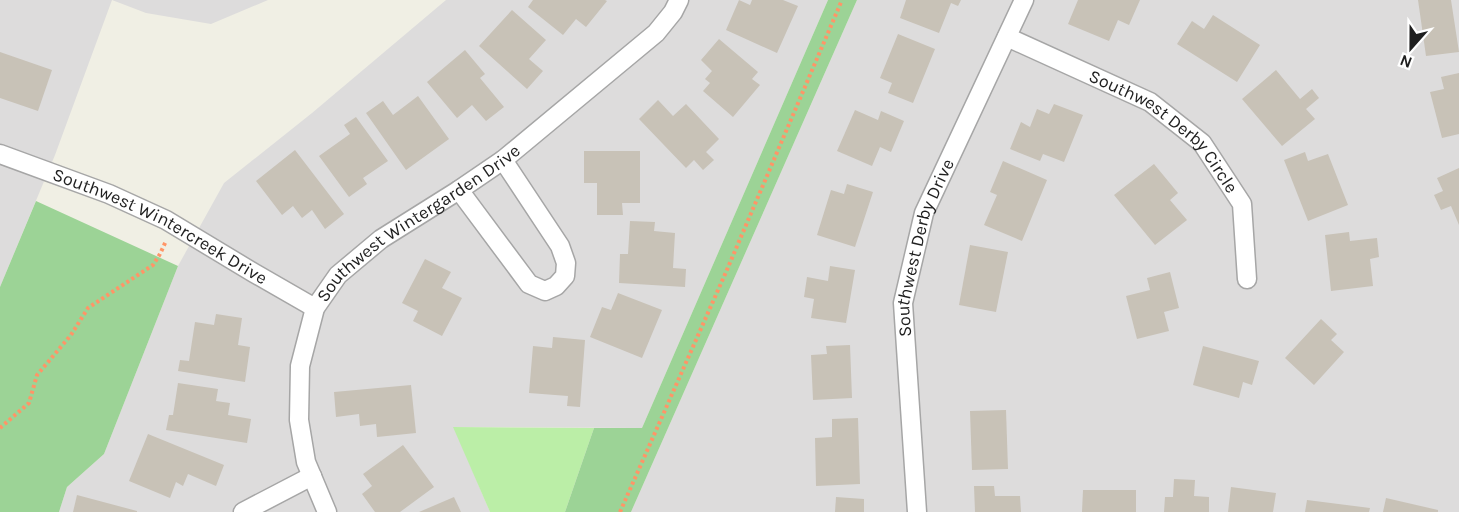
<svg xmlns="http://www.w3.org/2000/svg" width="1459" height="512" viewBox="0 0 1459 512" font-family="Karla,sans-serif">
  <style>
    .residential { fill: #dddcdc }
    .grass { fill: #bbeea7 }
    .forest { fill: #9cd396 }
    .building { fill: #c8c2b7 }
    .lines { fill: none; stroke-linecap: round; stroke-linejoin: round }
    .street-casing { stroke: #a6a6a6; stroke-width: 21 }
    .path { stroke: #ff9567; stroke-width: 4; stroke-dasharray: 3 3; stroke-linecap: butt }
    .street { stroke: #fff; stroke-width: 18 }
    .labels { text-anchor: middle; stroke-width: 4.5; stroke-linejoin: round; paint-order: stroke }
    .street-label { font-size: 18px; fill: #1f1f1f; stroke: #fff }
  </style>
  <rect width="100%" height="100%" fill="#f0efe4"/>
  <g class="residential">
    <path d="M0,0H268L211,24L146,13L112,0L55,155L0,287Z"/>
    <path d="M446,0H828L642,428L454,427L490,512H59L67,487L104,454L178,266L224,183L312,113Z"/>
    <path d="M857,0H1459V512H631Z"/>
  </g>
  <path class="grass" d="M453,427L594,428L565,512H490Z"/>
  <g class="forest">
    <path d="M828,0H857L631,512H565L594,428H642Z"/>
    <path d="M36,201L178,266L104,454L67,487L59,512H0V287Z"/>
  </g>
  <g class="building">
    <path d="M533,0H605L607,1L586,27L576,19L563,35L528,7Z"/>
    <path d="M739,0L750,5L752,0H783L798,6L777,53L726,30Z"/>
    <path d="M906,0H961L958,6L951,3L939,33L900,18Z"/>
    <path d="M1078,0H1140L1129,25L1118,20L1109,41L1068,24Z"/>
    <path d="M1418,0H1451L1459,52L1426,56Z"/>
    <path d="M512,10L546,40L529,59L543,71L527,89L479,46Z"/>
    <path d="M1213,15L1260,45L1237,82L1177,44L1192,21L1204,29Z"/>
    <path d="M898,34L935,49L913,103L888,93L892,83L880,78Z"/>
    <path d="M719,39L758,72L752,79L760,85L733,117L703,91L710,83L705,79L712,71L701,60Z"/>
    <path d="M465,50L485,74L480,78L504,107L486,121L472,105L457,118L427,82Z"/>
    <path d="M0,52L52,70L38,111L0,98Z"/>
    <path d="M1276,70L1300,99L1312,89L1319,98L1306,109L1315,119L1282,146L1242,99Z"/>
    <path d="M1459,73V134L1442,138L1430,92L1444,89L1441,77Z"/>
    <path d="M418,96L449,139L406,170L366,113L383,101L393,115Z"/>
    <path d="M658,100L673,116L686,104L719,139L706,152L714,160L703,170L694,160L686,168L639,119Z"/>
    <path d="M1054,104L1083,115L1064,162L1043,154L1040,161L1010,149L1021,122L1030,127L1037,109L1049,114Z"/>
    <path d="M855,110L878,120L881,111L904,121L891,152L880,147L872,166L837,151Z"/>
    <path d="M356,117L388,161L363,178L367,184L349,197L319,156L350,134L344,125Z"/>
    <path d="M295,150L344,214L325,229L312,210L302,218L293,206L282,215L256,181Z"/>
    <path d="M584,151H640V203H622L623,215H597V183H584Z"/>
    <path d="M1305,152L1308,161L1328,154L1348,205L1308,221L1284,160Z"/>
    <path d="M1003,161L1047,180L1022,241L984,225L997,195L990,192Z"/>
    <path d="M1154,164L1178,193L1170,200L1187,220L1155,245L1114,195Z"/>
    <path d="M1459,168V225L1451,206L1441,210L1434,195L1443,191L1437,178Z"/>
    <path d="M847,184L873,192L855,247L817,235L831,190L844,194Z"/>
    <path d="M630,221L655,222L654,231L675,233L673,268L686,269L685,287L619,283L620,254H628Z"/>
    <path d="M1349,232L1350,241L1377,238L1379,257L1370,259L1373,286L1331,291L1325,235Z"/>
    <path d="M970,245L1008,252L996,312L959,305Z"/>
    <path d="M425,259L451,272L442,288L462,298L442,336L413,321L418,311L402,303Z"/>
    <path d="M830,266L855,270L846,323L811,318L814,299L804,297L807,277L828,281Z"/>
    <path d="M1170,272L1179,308L1164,312L1169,331L1137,339L1126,296L1150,290L1147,278Z"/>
    <path d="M618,293L662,310L642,358L590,337L602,307L611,310Z"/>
    <path d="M216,314L242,318L238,345L250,347L245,382L178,371L180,360L189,361L195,322L214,325Z"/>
    <path d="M1321,319L1337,334L1331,340L1344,352L1314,385L1285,358Z"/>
    <path d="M553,337L585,340L580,407L567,406L568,396L529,393L533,346L552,348Z"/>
    <path d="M850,345L852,398L813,400L811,355L827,354L826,346Z"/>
    <path d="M1203,346L1259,361L1252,385L1243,382L1239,398L1193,385Z"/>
    <path d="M178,383L218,389L216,401L230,403L228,415L251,419L247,443L166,430L169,415H173Z"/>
    <path d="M411,385L416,433L377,437L376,424L360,426L359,414L336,417L334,392Z"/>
    <path d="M1006,410L1008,469L972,470L970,411Z"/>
    <path d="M858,418L860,484L816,486L815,438L832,437V419Z"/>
    <path d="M148,434L224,465L216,486L188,474L183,486L176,482L170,498L129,481Z"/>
    <path d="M403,445L434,487L400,512H375L362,494L372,486L363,474Z"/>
    <path d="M1174,479L1195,480L1194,496L1209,497V512H1164L1165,497H1173Z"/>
    <path d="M974,486H994L995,496H1020L1021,512H975Z"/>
    <path d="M1231,487L1276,493L1273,512H1228Z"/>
    <path d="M1083,490H1136V512H1082Z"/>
    <path d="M77,495L137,511V512H73Z"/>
    <path d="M454,497L461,512H419Z"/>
    <path d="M836,497L864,499V512H835Z"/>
    <path d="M1386,498L1438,510V512H1383Z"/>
    <path d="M1307,500L1370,508L1369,512H1305Z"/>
  </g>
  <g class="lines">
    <defs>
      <g id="street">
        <path id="s1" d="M1007,37L1150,102L1202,143L1242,204L1247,279"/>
        <path id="s2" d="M0,154L109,194L166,220L254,273L315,308"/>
        <path d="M459,190L529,284L545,291L556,286L565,276L566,263L560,246L503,160"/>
        <path d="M243,512L312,476"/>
        <path id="s3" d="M327,512L306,462L299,420L300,366L315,308L338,275L381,239L459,190L503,160L656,33L673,12L679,0"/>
        <path id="s4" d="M917,512L903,303L924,213L1024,0"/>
      </g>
    </defs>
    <use href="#street" class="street-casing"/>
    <g class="path">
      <path d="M0,428L29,403L37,375L71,335L88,308L153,265L160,254L166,241"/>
      <path d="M620,512L726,272L842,0"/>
    </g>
    <use href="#street" class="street"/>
  </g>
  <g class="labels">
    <g class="street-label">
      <text dy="6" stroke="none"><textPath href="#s1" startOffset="186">Southwest Derby Circle</textPath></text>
      <text dy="6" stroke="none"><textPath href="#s3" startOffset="346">Southwest Wintergarden Drive</textPath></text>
      <text dy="6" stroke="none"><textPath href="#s2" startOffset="176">Southwest Wintercreek Drive</textPath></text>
      <text dy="6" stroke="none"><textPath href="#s4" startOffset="268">Southwest Derby Drive</textPath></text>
    </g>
  </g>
  <g transform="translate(1411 48) rotate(201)" stroke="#ffffff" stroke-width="4.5" paint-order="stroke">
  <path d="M0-4.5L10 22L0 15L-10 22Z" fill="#1f1f1f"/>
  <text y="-9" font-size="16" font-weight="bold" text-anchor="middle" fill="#1f1f1f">N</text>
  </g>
</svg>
